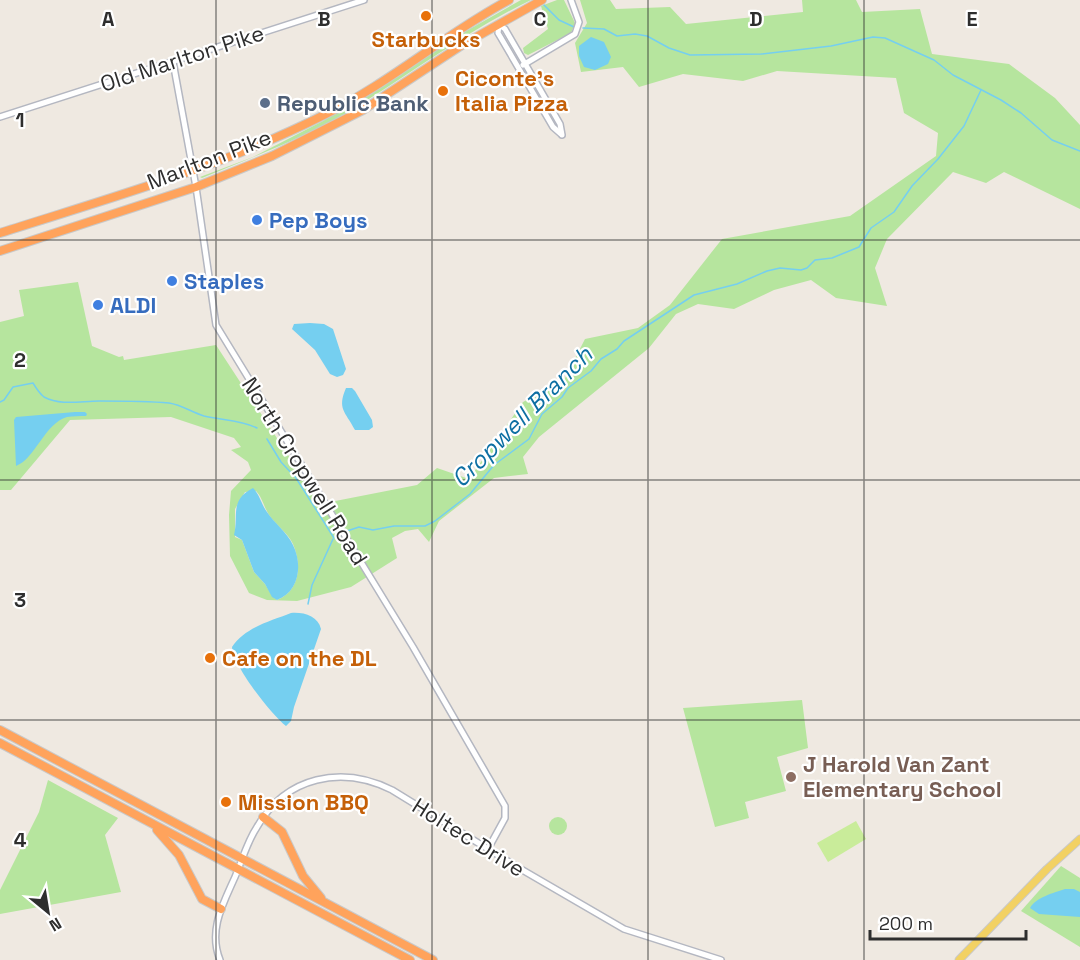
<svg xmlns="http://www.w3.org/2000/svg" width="1080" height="960" viewBox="0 0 1080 960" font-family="'Space Grotesk',sans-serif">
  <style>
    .green { fill: #b6e59e; fill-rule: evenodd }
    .pitch { fill: #c9ec9a }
    .water { fill: #75cff0 }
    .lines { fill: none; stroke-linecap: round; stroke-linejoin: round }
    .stream { stroke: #75cff0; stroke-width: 1.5 }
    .minor-casing { stroke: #b4b7c1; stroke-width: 8 }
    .major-casing { stroke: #c9c9c9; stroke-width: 9 }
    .highway-casing { stroke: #c9c9c9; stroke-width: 10 }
    .minor { stroke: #fff; stroke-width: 5 }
    .major { stroke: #f2d163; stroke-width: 7 }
    .highway { stroke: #ffa35c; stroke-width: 8 }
    .grid { fill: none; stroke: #2e2e2e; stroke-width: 1.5; stroke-opacity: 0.55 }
    .food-dot { fill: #e8710a; stroke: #fff; stroke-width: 2 }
    .service-dot { fill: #5c6f8a; stroke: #fff; stroke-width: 2 }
    .shop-dot { fill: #3f7fe0; stroke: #fff; stroke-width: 2 }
    .education-dot { fill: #8d6e63; stroke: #fff; stroke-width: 2 }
    .labels { text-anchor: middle; stroke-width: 4.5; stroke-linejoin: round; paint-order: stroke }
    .food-label { font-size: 22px; font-weight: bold; fill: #c56008; stroke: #fff; text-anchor: start }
    .street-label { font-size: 22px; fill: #2e2e2e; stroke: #fff }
    .service-label { font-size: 22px; font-weight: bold; fill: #4e5e75; stroke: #fff; text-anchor: start }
    .shop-label { font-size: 22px; font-weight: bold; fill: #366cbe; stroke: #fff; text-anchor: start }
    .education-label { font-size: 22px; font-weight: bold; fill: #785e54; stroke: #fff; text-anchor: start }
    .water-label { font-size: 24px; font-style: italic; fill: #0d6fa3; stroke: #fff }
    .grid-label { font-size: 20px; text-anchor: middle; font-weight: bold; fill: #2e2e2e; stroke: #fff; stroke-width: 4.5; stroke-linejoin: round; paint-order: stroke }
  </style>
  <rect width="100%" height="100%" fill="#efe9e1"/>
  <g class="green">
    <path d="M521,0H531C468,30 408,76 348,112C301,139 251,158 202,178L200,177L253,157L323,121L374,91L461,34Z"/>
    <path d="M557,0H564L575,23L571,33L528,55L524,53L523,48L548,29L541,6Z"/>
    <path d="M580,0H610L616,9L670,7L686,24L803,12L802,0H856L862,12L920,9L932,54L1009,64L1055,98L1080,125V209L1004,172L986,183L953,172L887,239L875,268L887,306L836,298L811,280L774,290L734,309L698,304L676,314L649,348L539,437L523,457L528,474L494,478L439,521L429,542L418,529L405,531L392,538L397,558L351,587L297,601L267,600L249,593L230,556L229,515L231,491L251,470L248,462L231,450L241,447L234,438L171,417L70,420L11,490H0V322L24,316L19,290L78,282L92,346L119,357L123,356L124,360L216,345L320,504L417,485L437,468L469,479L523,402L564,380L585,339L638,328L670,305L722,239L850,216L936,156L938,133L904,113L896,78L777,71L743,81L683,74L639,87L623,67L581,72L575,43L587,23ZM256,491C262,497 264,507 269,515C276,525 288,533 293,544C302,565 300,591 277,600L273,597L265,584L254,572L242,540L235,537V509L245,492Z"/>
    <path d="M802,700L808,748L777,757L786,791L745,802L749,818L715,827L683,708Z"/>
    <path d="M48,780L118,818L105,835L121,892L0,914V890L39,812Z"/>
    <circle cx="558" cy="826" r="9"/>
    <path d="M1061,866L1080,878V947L1021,911Z"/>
  </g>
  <path class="pitch" d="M856,821L866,839L828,862L817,843Z"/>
  <g class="water">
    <path d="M591,37L604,42L611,57L608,64L595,70L584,67L579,56V46Z"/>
    <path d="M310,323L324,324L333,329L346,369L343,375L337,377L330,374L315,350L292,329L294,324Z"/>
    <path d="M346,388H352L355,391L372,420L373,427L369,430H355C345,411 337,409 346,388Z"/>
    <path d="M75,412H85L87,414L86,416C80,416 73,416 67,417C45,423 35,459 16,466L14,420L16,417Z"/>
    <path d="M253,488C260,495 261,504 267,512C274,523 287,532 293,545C303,565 299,592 277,600L272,597L265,584L254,572L242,540L234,535C239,516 229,500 253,488Z"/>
    <path d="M291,613C304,612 318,616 321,629L294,707L291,721L286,726C271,714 233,666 232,647C245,627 271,621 291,613Z"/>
    <path d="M1065,889H1074L1080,892V917L1039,914L1030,908C1036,897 1054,893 1065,889Z"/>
  </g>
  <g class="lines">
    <g class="stream">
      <path d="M544,5L559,20L574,27"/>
      <path d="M583,28L604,29L617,36L635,34L647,36L669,48L690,55L761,54L831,46L873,37L885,38L934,60L953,75L1001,100L1021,113L1052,140L1080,151"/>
      <path d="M0,402L4,400L13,387L33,383C36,388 39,393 44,397C61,406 81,401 99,401C122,401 146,401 169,403C182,405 191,412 204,416C221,420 242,420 257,428"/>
      <path d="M267,439L281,462L296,478L334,538"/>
      <path d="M347,531L359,527L373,530L394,526H425L435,521L470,494L494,465L529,439L542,414L562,397L568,388L591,371L601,359L617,349L624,341L694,295L737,284L767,271L780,268L801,270L807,268L815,260L832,258L859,247L871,228L894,212L912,186L938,159L964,126L981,90"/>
      <path d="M308,604L312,585L333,539"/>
    </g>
    <defs>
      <g id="minor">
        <path d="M498,24L505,29L560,124L562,135"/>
        <path d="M499,26L498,33L501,38L553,127L561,134"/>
        <path d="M173,62L196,187L216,325L413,647L505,806V818L488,849"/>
        <path d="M523,65L575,34L579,22L571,0"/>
        <path d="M0,117L364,0"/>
        <path d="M220,960C208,930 223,904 235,877C242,861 247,842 257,827C286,776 342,765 392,790L519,868L624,929L721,960"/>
      </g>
      <path id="major" d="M959,960L1047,869L1080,839"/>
      <g id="highway">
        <path d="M0,233C110,198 221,167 324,115C390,83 445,34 509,0"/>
        <path d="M0,251L196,187L272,156L363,110L462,45L542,0"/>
        <path d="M0,730L433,960"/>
        <path d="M0,743L410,960"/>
        <path d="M263,817L282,832L303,876L321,898"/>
        <path d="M157,830L179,855L202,899L221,909"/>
      </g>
    </defs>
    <use href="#minor" class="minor-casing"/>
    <use href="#major" class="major-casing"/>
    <use href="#highway" class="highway-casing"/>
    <use href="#minor" class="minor"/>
    <use href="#major" class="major"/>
    <use href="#highway" class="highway"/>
  </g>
  <path class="grid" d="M216,0V960M432,0V960M648,0V960M864,0V960M0,240H1080M0,480H1080M0,720H1080"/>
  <g class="food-dot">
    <circle cx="426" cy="16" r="6"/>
    <circle cx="443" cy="91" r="6"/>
    <circle cx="210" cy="658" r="6"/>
    <circle cx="226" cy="802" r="6"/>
  </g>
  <circle class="service-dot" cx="265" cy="103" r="6"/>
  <g class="shop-dot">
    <circle cx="257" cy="220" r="6"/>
    <circle cx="172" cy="281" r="6"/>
    <circle cx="98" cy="305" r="6"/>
  </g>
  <circle class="education-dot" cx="791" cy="777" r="6"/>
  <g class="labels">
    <g class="food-label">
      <text x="426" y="47" text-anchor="middle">Starbucks</text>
      <text x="455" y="86">Ciconte's<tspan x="455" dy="25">Italia Pizza</tspan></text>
      <text x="222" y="666">Cafe on the DL</text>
      <text x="238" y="810">Mission BBQ</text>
    </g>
    <g class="street-label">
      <text transform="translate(182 58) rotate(-18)" y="8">Old Marlton Pike</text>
      <text transform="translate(209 159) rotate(-21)" y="8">Marlton Pike</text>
      <text transform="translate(305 471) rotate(58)" y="8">North Cropwell Road</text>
      <text transform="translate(469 837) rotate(32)" y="8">Holtec Drive</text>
    </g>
    <g class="service-label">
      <text x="277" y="111">Republic Bank</text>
    </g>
    <g class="shop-label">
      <text x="269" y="228">Pep Boys</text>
      <text x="184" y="289">Staples</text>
      <text x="110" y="313">ALDI</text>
    </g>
    <g class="education-label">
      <text x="803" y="772">J Harold Van Zant<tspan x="803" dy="25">Elementary School</tspan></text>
    </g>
    <g class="water-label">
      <text transform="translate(522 417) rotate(-45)" y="8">Cropwell Branch</text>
    </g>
  </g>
  <g class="grid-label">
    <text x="108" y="26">A</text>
    <text x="324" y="26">B</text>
    <text x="540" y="26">C</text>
    <text x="756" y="26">D</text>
    <text x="972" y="26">E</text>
    <text x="20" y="127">1</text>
    <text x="20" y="367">2</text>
    <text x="20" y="607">3</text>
    <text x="20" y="847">4</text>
  </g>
  <g transform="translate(48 912) rotate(150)" stroke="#ffffff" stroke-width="4.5" paint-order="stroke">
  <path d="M0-4.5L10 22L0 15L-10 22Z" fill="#2e2e2e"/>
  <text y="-9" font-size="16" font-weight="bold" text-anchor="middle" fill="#2e2e2e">N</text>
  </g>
  <path d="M870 930v9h156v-9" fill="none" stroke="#2e2e2e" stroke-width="3"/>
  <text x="879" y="930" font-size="18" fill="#2e2e2e" stroke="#ffffff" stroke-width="4.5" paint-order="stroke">200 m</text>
</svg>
